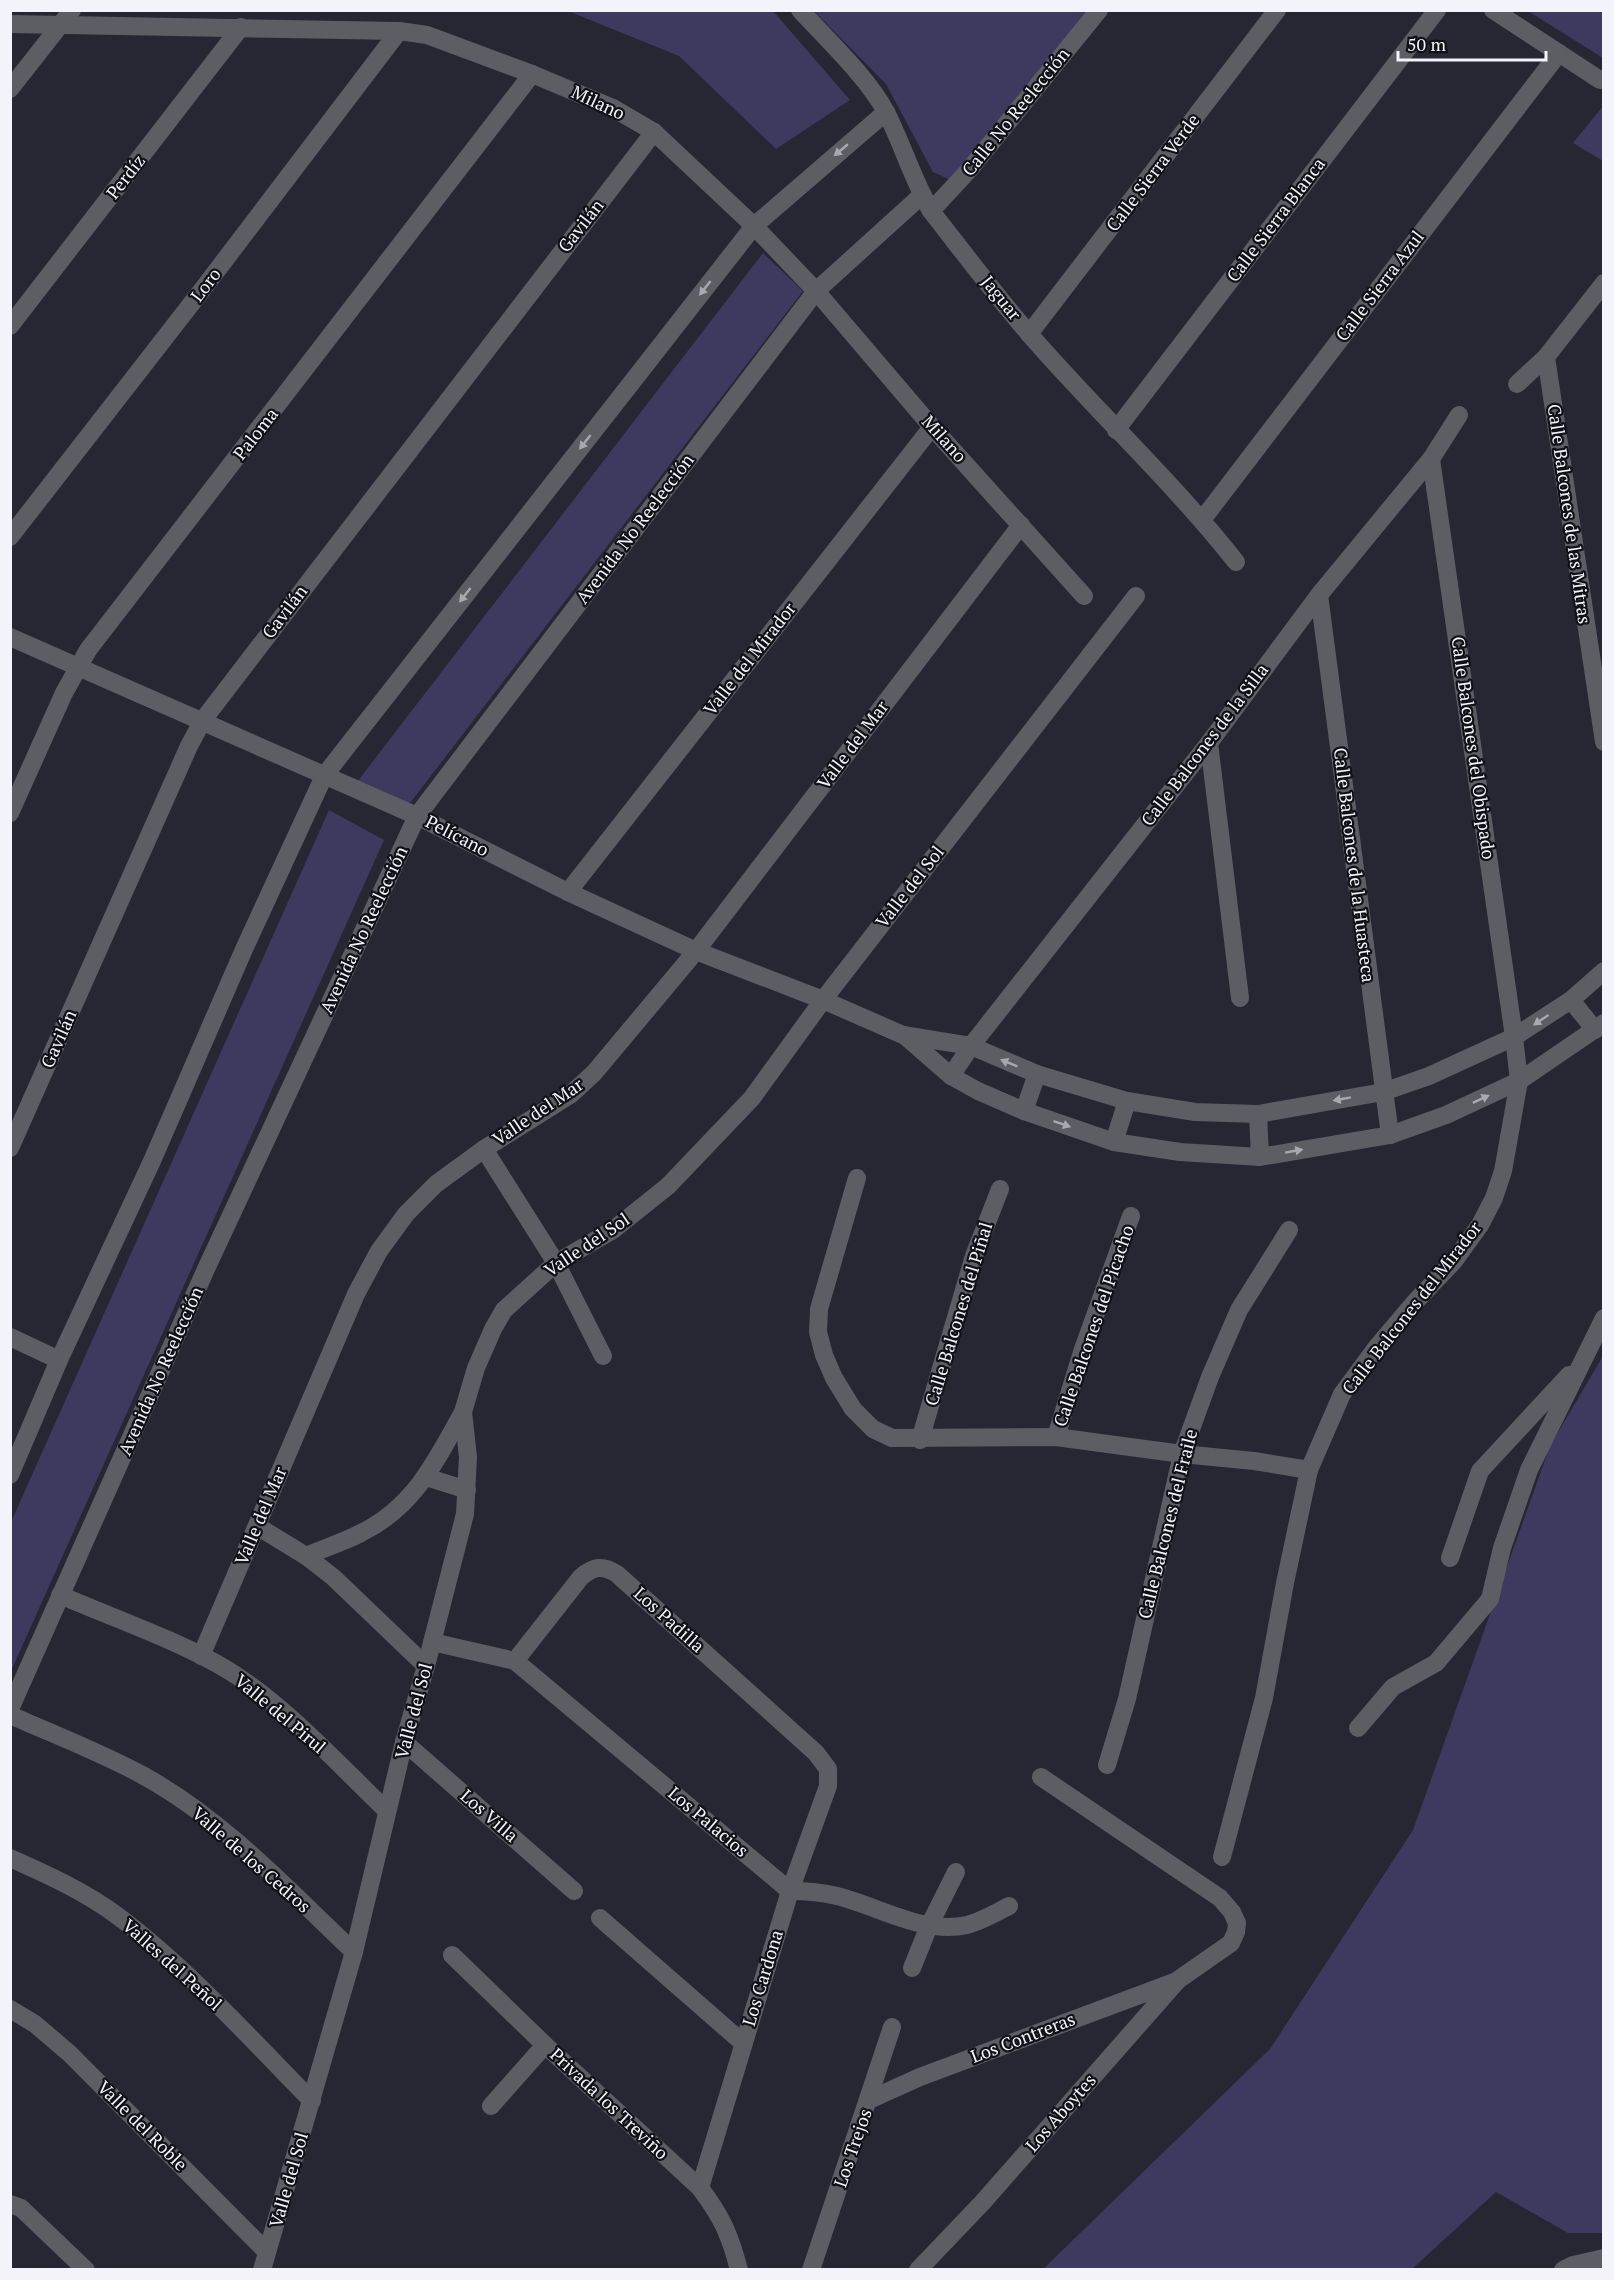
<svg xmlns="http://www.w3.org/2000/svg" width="1614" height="2280" viewBox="0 0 1614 2280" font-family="'PT Serif',serif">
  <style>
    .green { fill: #3e395f }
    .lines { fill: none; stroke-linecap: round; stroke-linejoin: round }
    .minor { stroke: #5d5d64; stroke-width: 18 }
    .oneway { fill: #a8a8b0 }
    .labels { text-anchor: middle; stroke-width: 4.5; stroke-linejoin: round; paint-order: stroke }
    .street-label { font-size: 18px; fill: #f3f3fc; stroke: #101016 }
  </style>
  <rect width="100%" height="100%" fill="#272633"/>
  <g class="green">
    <path d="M568,11H773L850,100L776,149L679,56Z"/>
    <path d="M814,11H1090L955,182L933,172L886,84Z"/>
    <path d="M1528,11H1603V58Z"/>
    <path d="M1603,106V161L1573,143Z"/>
    <path d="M763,253L803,291L407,807L357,782Z"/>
    <path d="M329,810L384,840L11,1671V1522Z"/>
    <path d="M1603,1356V2233H1568L1496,2192L1412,2269L1042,2270L1270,2049L1413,1830L1550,1446Z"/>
  </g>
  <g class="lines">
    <g class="minor">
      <path d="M800,10C827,39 869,79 887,114C903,146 913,180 931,211C964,253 996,296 1031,336C1098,413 1173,482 1236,562"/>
      <path d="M1493,10L1600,80"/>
      <path d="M10,24L399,31L427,35L532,74L613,108L654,132L754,226L816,291L932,427L1084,596"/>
      <path d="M10,89L72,10"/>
      <path d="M931,211L969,170L1099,10"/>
      <path d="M10,326L241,27"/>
      <path d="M1029,334L1277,10"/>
      <path d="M1546,357L1604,742"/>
      <path d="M1517,384L1546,357L1604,283"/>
      <path d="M1116,430L1437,10"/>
      <path d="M1202,520L1559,53"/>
      <path d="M10,537L202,290L399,31"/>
      <path d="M1319,595L1390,1135"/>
      <path d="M10,637L417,816L568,892L696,951L823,1000L903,1035L971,1046L1037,1074L1127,1101L1195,1112L1258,1114L1383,1092L1429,1076L1514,1037L1571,1000L1604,971"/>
      <path d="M1209,743L1240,998"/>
      <path d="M10,813L64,693L88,650L532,74"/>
      <path d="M568,892L932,427"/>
      <path d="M1571,1000L1595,1030"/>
      <path d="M904,1035L951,1076L978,1091L1024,1111L1114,1142L1180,1152L1260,1157L1390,1135L1446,1115L1519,1081L1604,1023"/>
      <path d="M951,1076L971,1046L1209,743L1319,595L1431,459L1459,415"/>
      <path d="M1024,1111L1037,1074"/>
      <path d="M1258,1114L1260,1157"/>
      <path d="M1114,1142L1127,1101"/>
      <path d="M10,1148L189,746L203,720L654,132"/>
      <path d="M484,1149L556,1263L603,1356"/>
      <path d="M857,1178L819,1309L818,1332L824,1355L834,1378L853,1409L873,1429L892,1438L1056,1437L1182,1454L1254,1461L1309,1470"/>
      <path d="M10,1337L59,1360"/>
      <path d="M1056,1437L1083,1349L1131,1216"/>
      <path d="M920,1440L974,1256L1000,1189"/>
      <path d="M10,1475L59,1360L152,1161L245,947L324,776L754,226L886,112"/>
      <path d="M426,1477L467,1490"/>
      <path d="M257,1526L306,1556L333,1577L426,1666"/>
      <path d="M306,1556C324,1548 344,1542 361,1533C414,1507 436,1461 463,1412"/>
      <path d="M1450,1558L1480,1471L1569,1375"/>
      <path d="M60,1595C113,1618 177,1640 226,1669C283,1703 339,1765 387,1811"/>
      <path d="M432,1642L515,1661L790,1891C806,1891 821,1892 837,1896C878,1906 923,1935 967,1925C982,1921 996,1913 1009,1906"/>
      <path d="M201,1656L356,1294L379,1251L406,1214L436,1184L484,1149L570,1095L594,1073L696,951L1021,525"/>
      <path d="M515,1661L581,1577C594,1566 603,1565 617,1574L816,1753L828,1769V1786L790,1891L700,2188"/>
      <path d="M10,1709L206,1269L417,816L816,291L922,195"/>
      <path d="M10,1715C55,1735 102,1753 144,1776C224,1820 289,1891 354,1952"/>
      <path d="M1358,1728L1393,1687L1436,1663L1490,1599L1502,1548L1529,1470L1604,1318"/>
      <path d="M404,1742L574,1891"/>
      <path d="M1107,1765L1127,1699L1182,1454L1210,1377L1239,1310L1289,1230"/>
      <path d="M1222,1857L1264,1698L1285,1583L1309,1470L1342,1394L1376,1348L1414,1303L1454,1261L1480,1225L1494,1198L1503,1171L1519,1081L1514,1037L1431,459"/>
      <path d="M10,1858C48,1875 86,1892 119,1917C188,1969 251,2039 312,2101"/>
      <path d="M600,1918L743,2043"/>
      <path d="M452,1955L545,2045L700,2188C722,2217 730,2235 739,2270"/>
      <path d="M912,1968L929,1926L956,1872"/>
      <path d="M10,2009L35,2024L70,2054L267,2252"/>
      <path d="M869,2100L920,2077L1177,1981"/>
      <path d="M491,2106L545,2045"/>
      <path d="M10,2204L21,2208L86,2270"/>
      <path d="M262,2270L354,1952L404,1742L426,1666L465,1514L468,1457L463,1412L476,1368L493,1329L504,1310L556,1263L613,1230L668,1186L752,1098L823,1000L1136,596"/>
      <path d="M811,2270L892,2027"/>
      <path d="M918,2270L982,2203L1178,1980L1231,1943L1236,1932L1237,1923L1232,1912L1220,1898L1041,1777"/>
      <path d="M1563,2270L1573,2265L1604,2258"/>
    </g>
  </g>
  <defs><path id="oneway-solid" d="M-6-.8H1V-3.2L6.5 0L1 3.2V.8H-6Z" transform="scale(1.5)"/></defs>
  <g class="oneway">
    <use href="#oneway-solid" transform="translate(841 150) rotate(140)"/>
    <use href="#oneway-solid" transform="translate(705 288) rotate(128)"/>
    <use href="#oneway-solid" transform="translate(585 442) rotate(128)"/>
    <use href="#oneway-solid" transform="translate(465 595) rotate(128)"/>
    <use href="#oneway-solid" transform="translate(1541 1020) rotate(146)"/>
    <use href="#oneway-solid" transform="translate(1009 1063) rotate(-158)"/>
    <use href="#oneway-solid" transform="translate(1342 1099) rotate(170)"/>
    <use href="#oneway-solid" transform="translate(1481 1099) rotate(-25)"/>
    <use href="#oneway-solid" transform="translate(1062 1124) rotate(19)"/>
    <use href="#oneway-solid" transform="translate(1294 1151) rotate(-10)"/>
  </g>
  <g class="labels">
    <g class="street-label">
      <text transform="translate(598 103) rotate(25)" y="6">Milano</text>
      <text transform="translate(1016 112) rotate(-51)" y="6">Calle No Reelección</text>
      <text transform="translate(1153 173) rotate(-53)" y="6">Calle Sierra Verde</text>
      <text transform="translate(126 177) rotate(-52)" y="6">Perdíz</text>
      <text transform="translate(1276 220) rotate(-53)" y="6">Calle Sierra Blanca</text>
      <text transform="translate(581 226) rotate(-52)" y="6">Gavilán</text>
      <text transform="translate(206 285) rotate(-53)" y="6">Loro</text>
      <text transform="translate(1380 286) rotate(-53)" y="6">Calle Sierra Azul</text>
      <text transform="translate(1001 298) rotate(51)" y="6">Jaguar</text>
      <text transform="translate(256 434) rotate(-52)" y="6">Paloma</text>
      <text transform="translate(944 439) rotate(48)" y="6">Milano</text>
      <text transform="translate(1569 514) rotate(82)" y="6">Calle Balcones de las Mitras</text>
      <text transform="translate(635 529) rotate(-53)" y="6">Avenida No Reelección</text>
      <text transform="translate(285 612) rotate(-53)" y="6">Gavilán</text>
      <text transform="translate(750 659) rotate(-52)" y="6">Valle del Mirador</text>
      <text transform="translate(853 745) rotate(-53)" y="6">Valle del Mar</text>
      <text transform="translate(1205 745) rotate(-53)" y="6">Calle Balcones de la Silla</text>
      <text transform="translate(1473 748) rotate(82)" y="6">Calle Balcones del Obispado</text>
      <text transform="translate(457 836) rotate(27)" y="6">Pelícano</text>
      <text transform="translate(1354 865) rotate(83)" y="6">Calle Balcones de la Huasteca</text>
      <text transform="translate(910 887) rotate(-52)" y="6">Valle del Sol</text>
      <text transform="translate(364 930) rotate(-65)" y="6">Avenida No Reelección</text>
      <text transform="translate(59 1039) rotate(-66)" y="6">Gavilán</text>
      <text transform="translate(538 1112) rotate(-34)" y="6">Valle del Mar</text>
      <text transform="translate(587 1245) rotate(-34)" y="6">Valle del Sol</text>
      <text transform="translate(1412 1308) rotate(-52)" y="6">Calle Balcones del Mirador</text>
      <text transform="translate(959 1314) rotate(-73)" y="6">Calle Balcones del Piñal</text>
      <text transform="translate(1094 1326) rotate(-71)" y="6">Calle Balcones del Picacho</text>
      <text transform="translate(161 1371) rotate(-66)" y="6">Avenida No Reelección</text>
      <text transform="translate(261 1516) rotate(-67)" y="6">Valle del Mar</text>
      <text transform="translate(1168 1524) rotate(-76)" y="6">Calle Balcones del Fraile</text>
      <text transform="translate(669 1620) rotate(42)" y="6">Los Padilla</text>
      <text transform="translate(414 1711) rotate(-75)" y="6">Valle del Sol</text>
      <text transform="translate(280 1714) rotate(40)" y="6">Valle del Pirul</text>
      <text transform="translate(489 1816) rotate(41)" y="6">Los Villa</text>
      <text transform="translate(708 1822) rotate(40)" y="6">Los Palacios</text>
      <text transform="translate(251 1860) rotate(41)" y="6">Valle de los Cedros</text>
      <text transform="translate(172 1965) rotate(42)" y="6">Valles del Peñol</text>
      <text transform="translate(763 1978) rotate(-73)" y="6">Los Cardona</text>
      <text transform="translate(1023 2038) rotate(-21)" y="6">Los Contreras</text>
      <text transform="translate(609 2104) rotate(43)" y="6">Privada los Treviño</text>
      <text transform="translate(1061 2113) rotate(-49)" y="6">Los Aboytes</text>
      <text transform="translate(142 2126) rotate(45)" y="6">Valle del Roble</text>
      <text transform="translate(853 2148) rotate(-71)" y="6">Los Trejos</text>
      <text transform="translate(289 2180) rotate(-74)" y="6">Valle del Sol</text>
    </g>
  </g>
  <rect width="1614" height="2280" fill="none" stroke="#f3f3fc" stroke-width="24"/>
  <path d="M1398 51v9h148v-9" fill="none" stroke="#f3f3fc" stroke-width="3"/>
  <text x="1407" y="51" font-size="18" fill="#f3f3fc" stroke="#101016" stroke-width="4.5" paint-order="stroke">50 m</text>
</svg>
